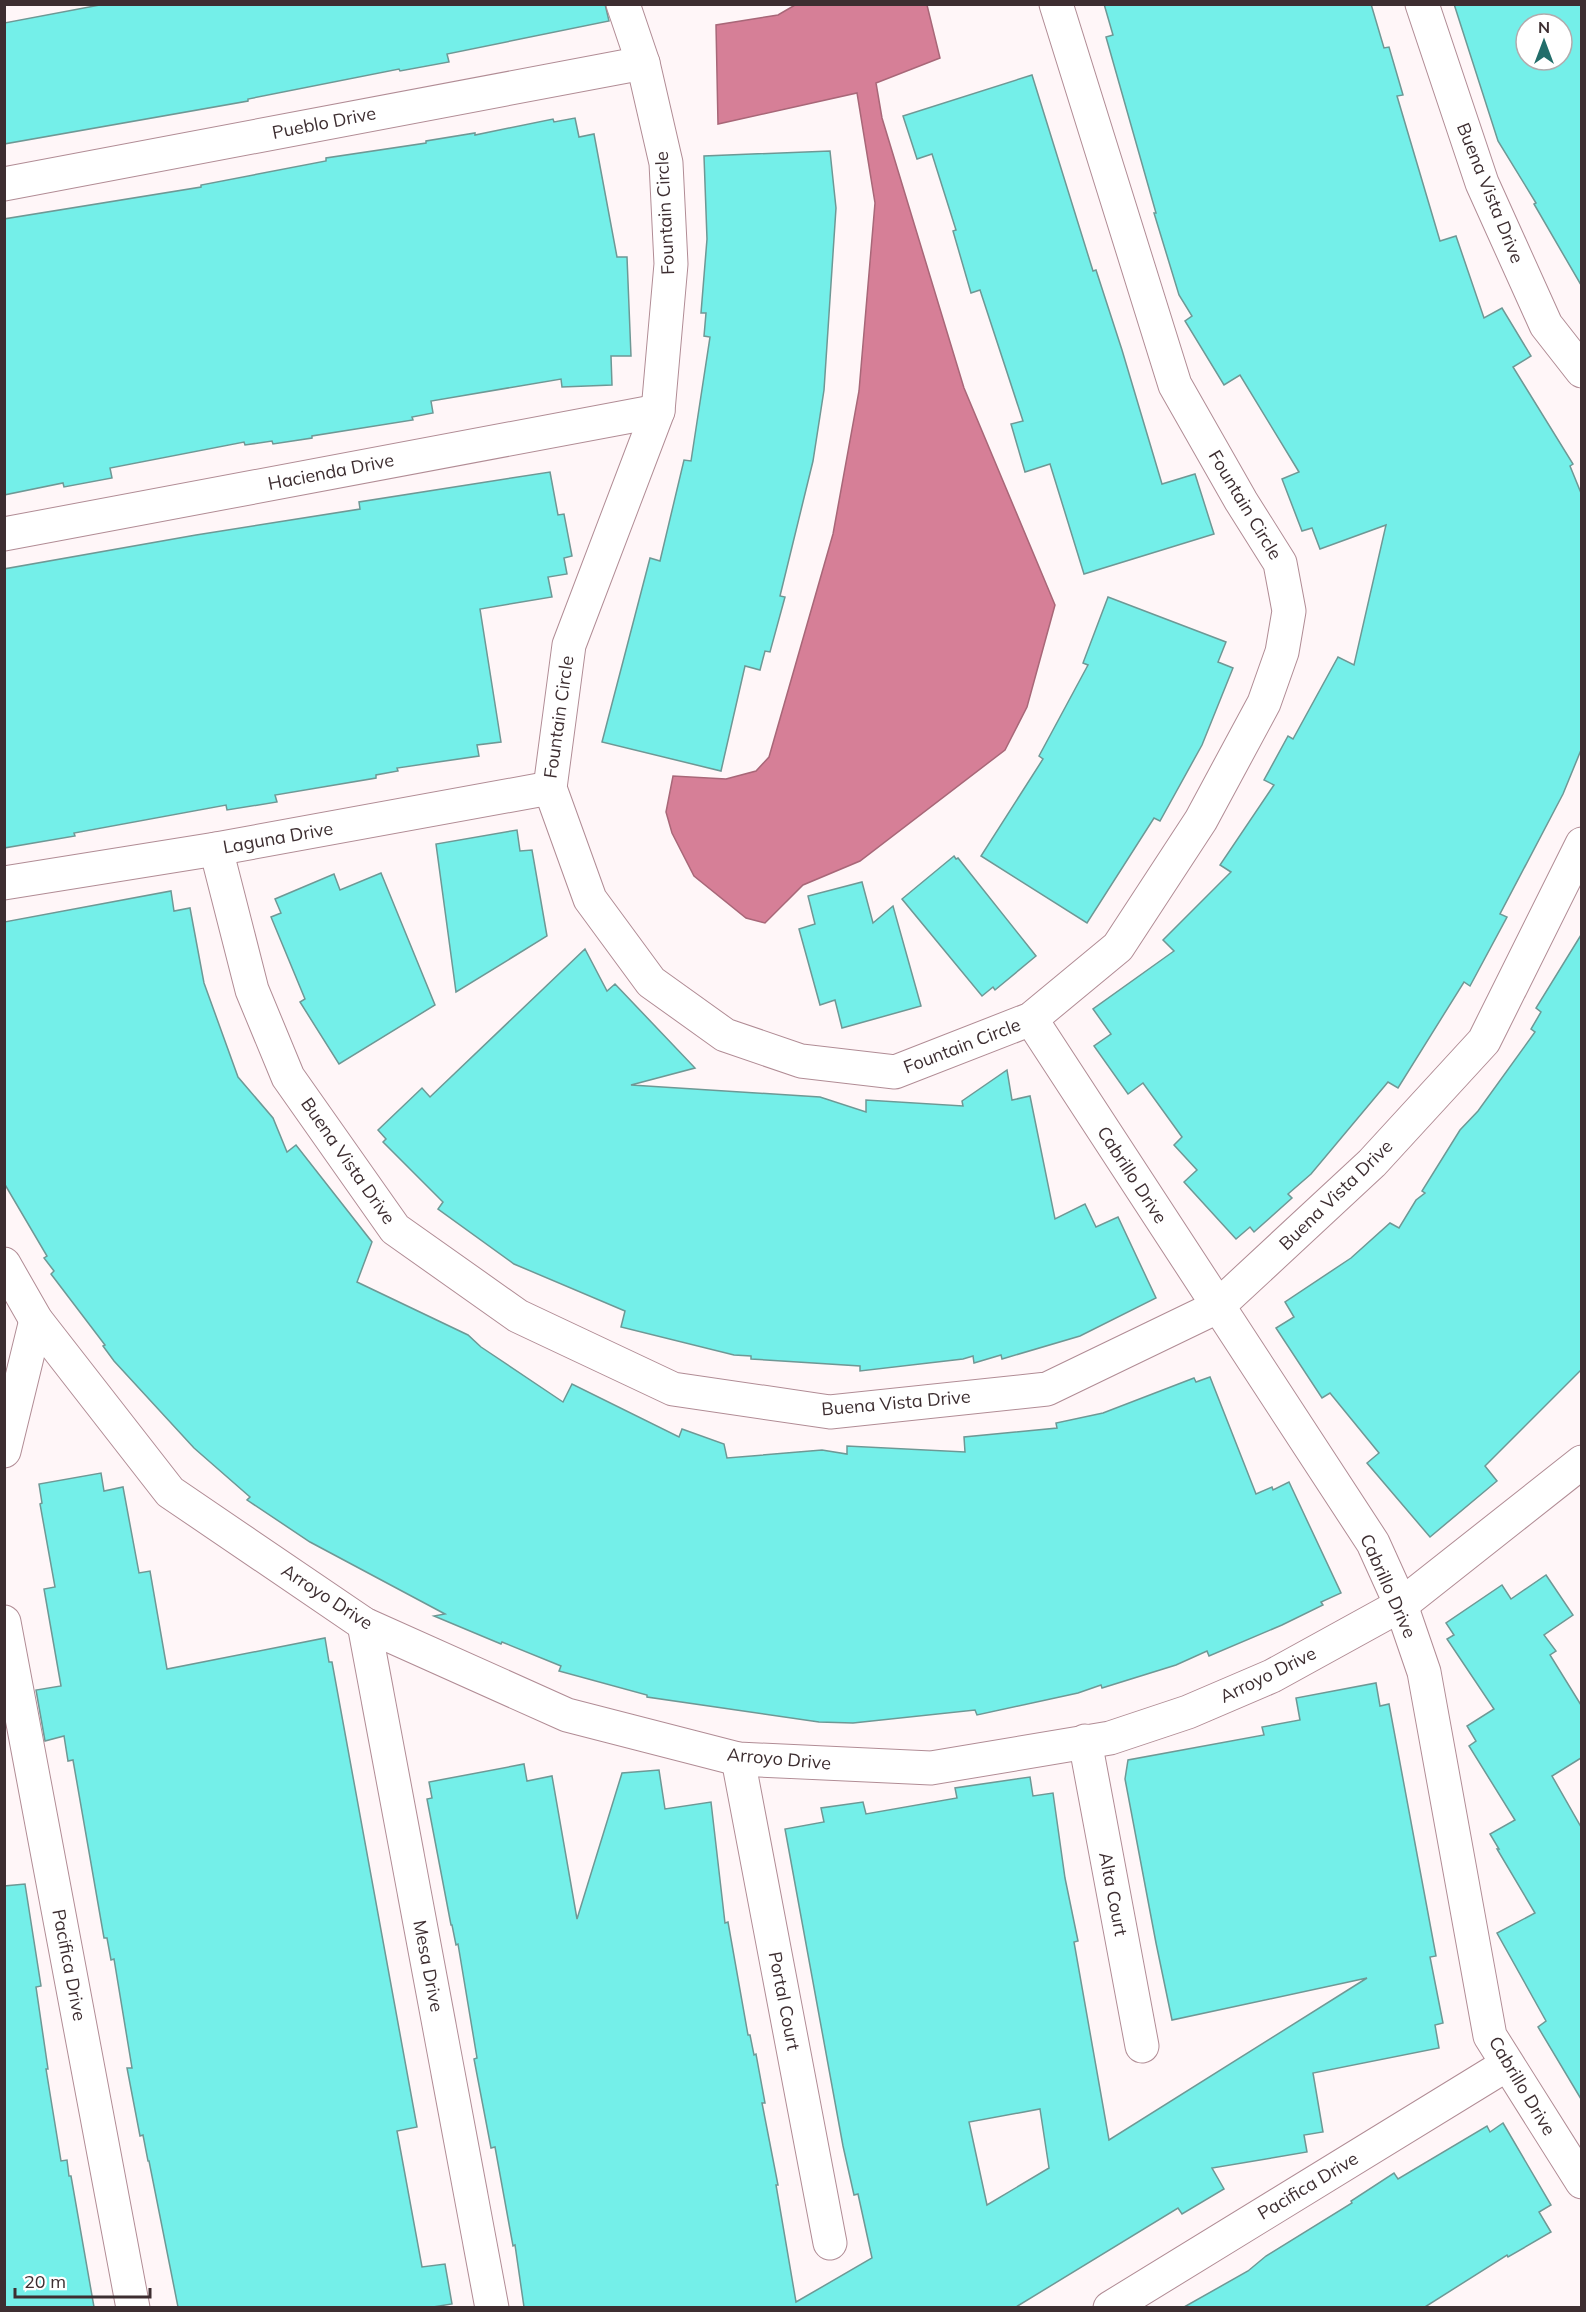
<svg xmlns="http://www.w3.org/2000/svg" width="1586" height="2312" viewBox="0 0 1586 2312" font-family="Mulish,sans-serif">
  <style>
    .water { fill: #d67f97; stroke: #a86778; stroke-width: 1.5 }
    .building { fill: #74efe9; stroke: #6e9895; stroke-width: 1.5; fill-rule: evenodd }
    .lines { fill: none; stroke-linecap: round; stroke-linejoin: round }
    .minor-casing { stroke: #b18c95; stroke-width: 35 }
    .minor { stroke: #fff; stroke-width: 33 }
    .labels { text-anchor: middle; stroke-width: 5; stroke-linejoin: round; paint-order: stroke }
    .street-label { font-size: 18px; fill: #3d2e31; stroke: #fff }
  </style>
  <rect width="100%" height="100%" fill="#fff6f8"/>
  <path class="water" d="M795,5H927L940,58L876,83L882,118L964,388L1055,605L1027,707L1005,750L860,861L803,885L765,923L746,918L694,876L672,833L666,812L673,776L726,779L756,771L769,757L833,534L859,391L875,203L857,93L718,124L716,25L778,15Z"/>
  <g class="building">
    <path d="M105,4H605L609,21L447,54L449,62L400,71L399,69L248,99V101L4,144V23Z"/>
    <path d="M1104,4H1371L1384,48L1389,47L1403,95L1397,96L1440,241L1456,236L1484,318L1502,308L1531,356L1513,367L1573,464L1570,466L1581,493V750L1563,794L1500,914L1507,917L1470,986L1464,982L1398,1088L1388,1082L1311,1174L1288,1194L1292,1198L1254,1232L1250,1227L1236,1239L1184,1182L1197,1170L1174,1145L1182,1137L1143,1083L1128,1094L1094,1046L1111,1034L1093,1009L1174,951L1163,940L1231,872L1220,865L1274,785L1264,780L1288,736L1293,739L1338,657L1354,665L1386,525L1320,549L1312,528L1302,531L1282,479L1299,472L1240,375L1224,385L1185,321L1192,316L1179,295L1154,213H1156L1106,37L1113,35Z"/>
    <path d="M1454,4H1581V285L1534,204L1536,203L1498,141ZM1526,24H1562V60H1526Z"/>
    <path d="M1032,75L1093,271L1096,270L1122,350L1162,484L1195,474L1214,534L1084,574L1050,464L1025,472L1011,424L1023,421L980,290L971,293L953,231L956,230L932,154L917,159L903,116Z"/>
    <path d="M575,118L579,137L594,134L617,257H627L631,356H611L612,385L562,387L561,379L431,401L433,413L412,417L413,420L312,436V438L273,444L272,441L245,445L244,442L110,468L112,478L64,487L63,483L4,495V219L201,187V185L326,161V158L426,143V141L475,133V135L553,119L554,122Z"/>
    <path d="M830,151L836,208L824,390L813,461L780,596L785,597L770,652L765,651L760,670L745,666L721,771L602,742L650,558L660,561L684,460L691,461L710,337L704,336L706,313H701L707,239L704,156Z"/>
    <path d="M550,472L558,515L564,514L572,556L564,558L567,574L548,577L552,597L480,609L501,742L477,745L479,756L397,768L398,771L376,775V778L275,795L277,802L227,810L226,805L74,833L75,836L4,848V569L196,535L360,509L359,502Z"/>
    <path d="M1108,597L1226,642L1218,662L1233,668L1202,745L1160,821L1154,818L1087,923L981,856L1043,759L1039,756L1088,665L1083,663Z"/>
    <path d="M517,830L520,851L532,850L547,936L456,992L436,844Z"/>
    <path d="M954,856L956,859L958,858L1036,956L995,990L993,987L982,996L902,899Z"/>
    <path d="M381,873L435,1005L339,1064L300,1002L305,999L271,917L281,913L275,899L334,874L340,890Z"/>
    <path d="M862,882L873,923L893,906L921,1006L842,1028L835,1000L820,1005L799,929L815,924L808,896Z"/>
    <path d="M171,891L174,911L190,908L204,983L238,1077L273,1118L287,1152L296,1145L372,1242L357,1282L468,1335L481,1347L563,1402L572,1384L679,1437L682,1429L724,1444L727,1458L822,1450L847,1454V1446L965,1452L964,1437L1057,1428L1056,1423L1103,1413L1194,1378L1196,1382L1210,1377L1256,1494L1272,1487L1273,1490L1289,1482L1341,1593L1321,1602L1323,1605L1282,1625L1209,1656L1207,1651L1176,1665L1102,1688L1101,1685L1078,1693L977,1715L975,1710L853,1723L819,1722L647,1697V1695L559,1671L561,1666L502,1642L501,1644L434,1616L445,1614L310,1542L247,1500L250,1497L194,1448L114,1361L103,1346L105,1345L51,1274L54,1271L44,1258L47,1256L4,1183V922Z"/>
    <path d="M1581,935V1370L1485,1466L1497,1481L1430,1537L1367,1463L1379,1453L1330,1393L1322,1398L1276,1328L1294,1317L1285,1302L1351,1258L1390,1223L1399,1228L1416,1200L1425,1193L1422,1191L1460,1130L1478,1111L1535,1032L1531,1029L1541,1012L1536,1008Z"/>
    <path d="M585,949L607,991L615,984L695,1068L631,1085L820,1097L866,1112V1100L963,1106L962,1101L1007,1070L1012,1100L1030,1096L1055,1219L1085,1204L1096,1227L1118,1217L1156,1298L1080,1336L1002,1359L1001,1355L974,1363L973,1356L963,1359L860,1371V1366L751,1359V1356L734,1355L621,1327L625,1311L514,1264L438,1209L443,1202L383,1142L386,1139L378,1130L422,1088L430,1097Z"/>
    <path d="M101,1473L104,1491L123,1487L139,1573L150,1571L167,1669L325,1638L329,1662H332L417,2127L397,2131L422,2267L445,2264L452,2304L433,2307H178L149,2161H148L143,2135L140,2136L127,2068H132L114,1959L111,1960L107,1938H104L73,1760L68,1761L64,1736L45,1741L36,1690L61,1686L44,1589L55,1587L40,1504L42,1503L39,1484Z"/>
    <path d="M1546,1575L1573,1615L1544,1635L1556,1651L1550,1655L1581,1705V1758L1552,1776L1581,1827V2099L1538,2027L1546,2021L1497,1933L1535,1913L1497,1849H1499L1490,1834L1515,1820L1469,1746L1476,1741L1467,1726L1494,1709L1447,1639L1454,1635L1446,1623L1502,1585L1511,1599Z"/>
    <path d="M1376,1683L1380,1706L1389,1704L1436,1956L1430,1957L1443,2023L1435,2025L1439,2048L1313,2073L1323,2132L1304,2135L1307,2152L1212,2168L1224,2189L1182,2214L1178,2208L1016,2307H524L515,2245L513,2246L495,2147L491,2148L474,2059L477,2058L458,1944L456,1945L452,1925H451L427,1799L432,1798L429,1782L524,1764L527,1781L552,1776L577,1919L622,1773L659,1770L665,1809L711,1802L725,1923L728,1922L748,2035H750L754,2055L756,2054L765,2103H762L778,2185H776L796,2302L872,2258L858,2194L854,2195L843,2146L785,1829L824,1822L821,1808L863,1802L866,1814L957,1798L955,1788L1030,1777L1033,1796L1053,1793L1065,1878L1078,1941L1074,1942L1109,2140L1367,1978L1172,2020L1156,1943L1125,1779L1128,1760L1264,1735L1262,1727L1300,1720L1296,1698ZM1040,2109L1049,2168L987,2205L969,2122Z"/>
    <path d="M25,1884L41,1986L36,1987L48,2069H46L61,2161L67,2160L69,2176H71L94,2307H4V1886Z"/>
    <path d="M1503,2123L1551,2205L1539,2212L1551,2232L1508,2257L1507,2255L1425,2307H1184L1248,2271L1266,2256L1352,2203L1351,2201L1394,2173L1398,2179L1487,2126L1490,2132Z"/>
  </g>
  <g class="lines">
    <defs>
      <g id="minor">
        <path d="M623,4L643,63L666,163L671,264L658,411L569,645L550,788L590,899L651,982L725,1035L801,1061L895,1072L1031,1019L1118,947L1201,820L1264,703L1282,652L1289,611L1280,563L1241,501L1175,385L1056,4"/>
        <path d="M1422,4L1482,183L1546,325L1582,371"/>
        <path d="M4,184L643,63"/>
        <path d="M4,534L658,411"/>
        <path d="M216,849L252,990L288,1077L395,1229L518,1316L673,1389L830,1412L1047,1389L1217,1307L1372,1163L1484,1041L1582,844"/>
        <path d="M4,883L216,849L550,788"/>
        <path d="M1031,1019L1373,1543L1401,1605L1424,1672L1490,2036L1582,2182"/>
        <path d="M4,1264L36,1320L170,1492L364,1624L567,1715L738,1759L931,1768L1110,1738L1188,1712L1272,1676L1401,1605L1582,1462"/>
        <path d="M4,1451L36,1320"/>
        <path d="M4,1622L133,2308"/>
        <path d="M364,1624L492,2308"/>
        <path d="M1085,1741L1142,2046"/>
        <path d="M738,1759L830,2243"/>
        <path d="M1110,2308L1506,2065"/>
      </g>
    </defs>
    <use href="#minor" class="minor-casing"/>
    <use href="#minor" class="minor"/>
  </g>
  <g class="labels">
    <g class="street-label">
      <text transform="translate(324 123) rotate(-11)" y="6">Pueblo Drive</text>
      <text transform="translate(1490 193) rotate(68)" y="6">Buena Vista Drive</text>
      <text transform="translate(665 213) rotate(-93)" y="6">Fountain Circle</text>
      <text transform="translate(331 472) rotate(-11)" y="6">Hacienda Drive</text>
      <text transform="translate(1245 505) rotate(59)" y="6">Fountain Circle</text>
      <text transform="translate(559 717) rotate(-82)" y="6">Fountain Circle</text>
      <text transform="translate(278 838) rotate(-10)" y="6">Laguna Drive</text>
      <text transform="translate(962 1046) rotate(-21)" y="6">Fountain Circle</text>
      <text transform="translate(348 1161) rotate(55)" y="6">Buena Vista Drive</text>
      <text transform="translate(1132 1175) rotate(57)" y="6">Cabrillo Drive</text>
      <text transform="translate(1336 1195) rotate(-44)" y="6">Buena Vista Drive</text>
      <text transform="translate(896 1403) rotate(-5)" y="6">Buena Vista Drive</text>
      <text transform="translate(1388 1586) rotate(66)" y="6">Cabrillo Drive</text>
      <text transform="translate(327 1597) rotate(33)" y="6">Arroyo Drive</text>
      <text transform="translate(1268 1675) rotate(-26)" y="6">Arroyo Drive</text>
      <text transform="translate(779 1759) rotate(5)" y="6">Arroyo Drive</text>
      <text transform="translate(1113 1894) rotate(79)" y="6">Alta Court</text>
      <text transform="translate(69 1965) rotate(79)" y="6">Pacifica Drive</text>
      <text transform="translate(428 1966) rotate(79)" y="6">Mesa Drive</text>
      <text transform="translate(784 2001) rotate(79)" y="6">Portal Court</text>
      <text transform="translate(1522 2086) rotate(59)" y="6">Cabrillo Drive</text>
      <text transform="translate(1308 2186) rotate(-31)" y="6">Pacifica Drive</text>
    </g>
  </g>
  <rect width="1586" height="2312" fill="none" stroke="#3d2e31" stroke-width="12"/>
  <g transform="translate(1544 42)"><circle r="28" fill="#ffffff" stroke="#b1abad" stroke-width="1.5"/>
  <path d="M0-4.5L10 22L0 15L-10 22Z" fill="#226d6a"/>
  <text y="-9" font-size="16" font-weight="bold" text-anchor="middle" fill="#3d2e31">N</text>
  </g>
  <path d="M15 2288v9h135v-9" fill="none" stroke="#3d2e31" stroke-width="3"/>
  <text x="24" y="2288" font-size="18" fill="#3d2e31" stroke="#ffffff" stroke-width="4.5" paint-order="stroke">20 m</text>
</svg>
